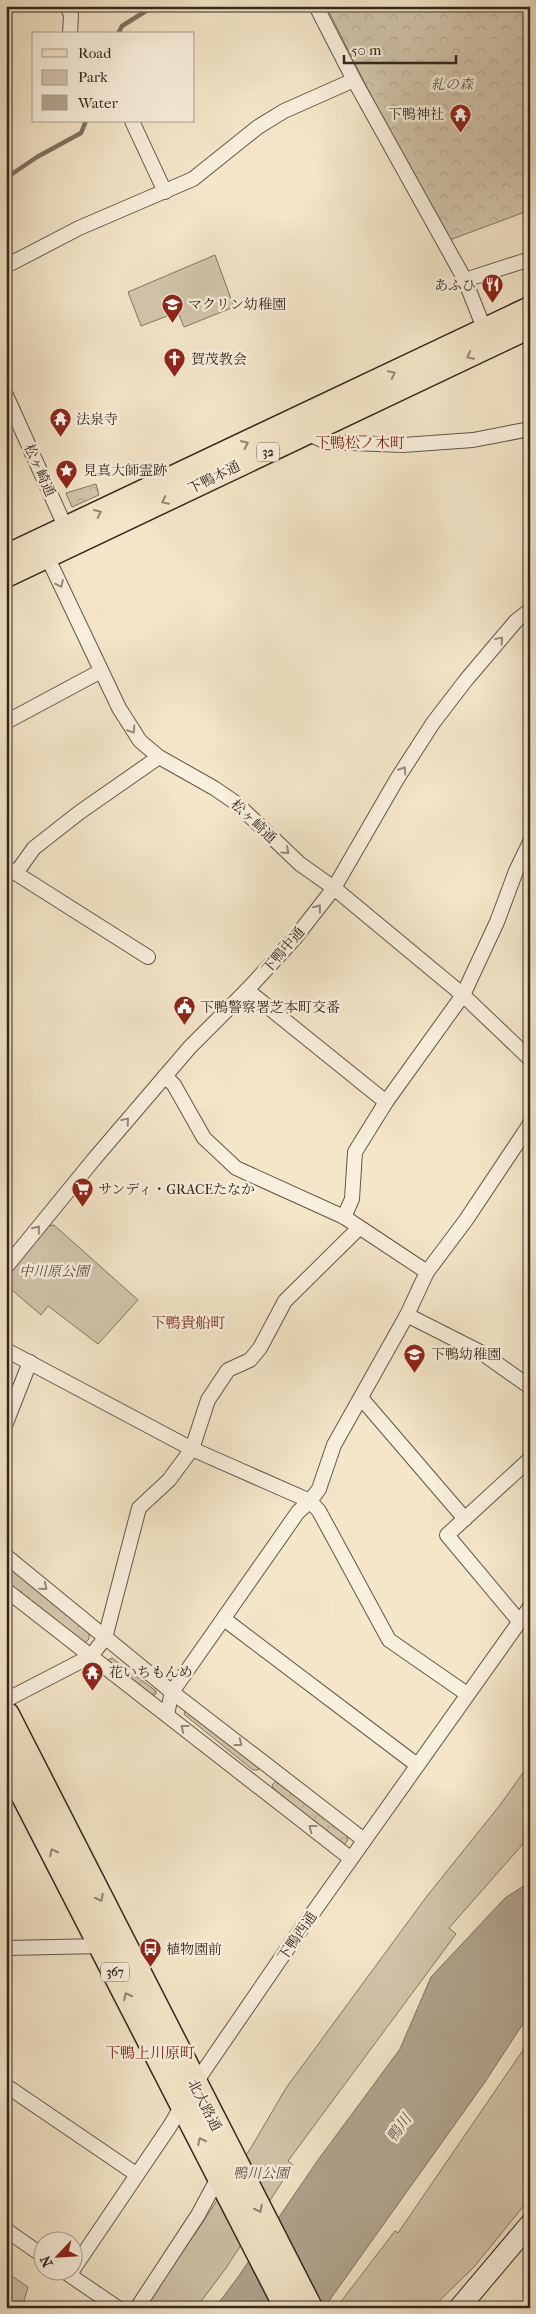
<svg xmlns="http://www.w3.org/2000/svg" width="536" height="2314" viewBox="0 0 536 2314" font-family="'IM FELL French Canon','Noto Serif JP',serif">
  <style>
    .forest { fill: url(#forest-crowns); stroke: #827665 }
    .green { fill: #d3c6ac; stroke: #827665 }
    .water { fill: #b2a58f; stroke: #7f7362 }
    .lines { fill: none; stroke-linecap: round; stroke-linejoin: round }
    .stream { stroke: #7f7362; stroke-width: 4.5 }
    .street-casing { stroke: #625749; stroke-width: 16 }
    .secondary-casing { stroke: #32271e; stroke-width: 22 }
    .primary-casing { stroke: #32271e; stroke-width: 25 }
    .highway-casing { stroke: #32271e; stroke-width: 29 }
    .street { stroke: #f8efdc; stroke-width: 14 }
    .secondary { stroke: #f8efdc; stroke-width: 20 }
    .primary { stroke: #f4e6c9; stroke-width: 22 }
    .highway { stroke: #f4e6c9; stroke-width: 26 }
    .oneway { stroke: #938674 }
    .oneway2 { stroke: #958b7d }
    .labels { text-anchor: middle; stroke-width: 5; stroke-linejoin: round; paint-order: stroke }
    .shield { fill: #f8efdc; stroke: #6d6357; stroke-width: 1 }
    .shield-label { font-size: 12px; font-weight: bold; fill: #32271e }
    .park-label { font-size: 14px; font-style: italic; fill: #5a4f42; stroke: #f8efdc }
    .poi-label { font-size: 14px; fill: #32271e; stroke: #f8efdc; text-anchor: start }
    .street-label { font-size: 14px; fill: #32271e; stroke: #f8efdc }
    .neighbourhood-label { font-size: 15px; fill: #7a1f14; stroke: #f8efdc }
    .water-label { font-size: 15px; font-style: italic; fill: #5f5346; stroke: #f8efdc }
  </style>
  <defs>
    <pattern id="forest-crowns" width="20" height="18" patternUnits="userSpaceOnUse" patternTransform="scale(1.25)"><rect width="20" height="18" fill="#d3c6ac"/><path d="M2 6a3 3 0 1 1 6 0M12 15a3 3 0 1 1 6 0" fill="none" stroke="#b6aa94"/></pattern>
  </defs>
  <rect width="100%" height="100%" fill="#f4e6c9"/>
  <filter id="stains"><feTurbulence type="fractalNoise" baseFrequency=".004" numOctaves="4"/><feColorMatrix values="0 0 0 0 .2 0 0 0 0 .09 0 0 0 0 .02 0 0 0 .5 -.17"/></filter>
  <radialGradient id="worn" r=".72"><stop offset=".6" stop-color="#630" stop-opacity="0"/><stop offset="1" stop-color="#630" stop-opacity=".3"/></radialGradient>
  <g class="forest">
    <path d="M326,6H530V210L447,241L432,217Z"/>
    <path d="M96,484L99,495L72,507L66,493Z"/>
    <path d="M6,1565L89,1633V1639L86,1642L80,1643L6,1582Z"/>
    <path d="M112,1658L156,1691V1694L151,1696L106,1661Z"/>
    <path d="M186,1709L259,1767L258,1770H253L186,1716L184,1714Z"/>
    <path d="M277,1780L347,1835L348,1840L345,1844L341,1845L273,1788L272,1785Z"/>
  </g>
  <g class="green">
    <path d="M215,255L234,307L184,327L178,312L141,326L128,292Z"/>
    <path d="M54,1225L138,1300L98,1344L48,1306L41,1315L6,1285V1274L47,1226Z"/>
    <path d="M530,1763V1836L449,1928L456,1934L288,2161L293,2165L226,2268L196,2308H142L201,2225L252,2146L286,2088L427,1896L500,1805Z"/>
    <path d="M530,2040V2198L474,2267L432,2308H336L395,2231L398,2233Z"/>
    <path d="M6,2272L28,2287L22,2308H6Z"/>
  </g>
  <path class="water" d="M530,1882V2013L485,2082L324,2308H215L238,2277L318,2160L400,2049L431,1977L505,1898Z"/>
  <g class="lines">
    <g class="stream">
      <path d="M118,34L122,26L154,6"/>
      <path d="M6,178L37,157L81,133L86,121"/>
    </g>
    <defs>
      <g id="street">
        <path d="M67,6L71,15L70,34"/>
        <path d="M316,6L354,80L465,280L487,336"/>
        <path d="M132,121L165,192"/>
        <path d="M6,266L79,228L193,179L258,127L284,111L354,80"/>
        <path d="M465,280L530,259"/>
        <path d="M6,395L69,535"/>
        <path d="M306,430L307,433L326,442L403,445L473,440L530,429"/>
        <path d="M44,550L119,708L140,741L159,757L214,788L236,803L300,864L334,888L463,995L530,1059"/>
        <path d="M6,722L101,671"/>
        <path d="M6,867L148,957"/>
        <path d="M16,873L34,848L80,812L159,757"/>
        <path d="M247,990L386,1102"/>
        <path d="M165,1076L174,1085L204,1138L236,1168L344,1217L427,1272"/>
        <path d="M344,1217L352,1199L355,1152L386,1102L463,995L497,922L516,871L530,842"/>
        <path d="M6,1267L95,1158L190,1047L247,990L295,938L334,888L397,779L433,723L466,680L516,621L530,610"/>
        <path d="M407,1315L482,1353L530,1387"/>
        <path d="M6,1350L192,1449L310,1501L319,1489L334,1445L407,1315L427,1272L466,1220L530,1124"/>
        <path d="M362,1399L465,1519"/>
        <path d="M6,1423L30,1362"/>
        <path d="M6,1556L172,1692L364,1840"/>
        <path d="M6,1590L350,1858"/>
        <path d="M224,1619L417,1765"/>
        <path d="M519,1621L447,1535L530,1459"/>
        <path d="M6,1700L91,1656L105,1638L139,1508L169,1480L192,1449L208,1400L228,1370L250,1360L260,1348L285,1301L359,1228"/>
        <path d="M167,1714L172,1692L298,1512L310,1501L319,1511L389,1640L467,1694"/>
        <path d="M6,1948L102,1946"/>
        <path d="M8,2087L136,2174"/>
        <path d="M6,2230L42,2255"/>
        <path d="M72,2271L170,2126L194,2085L290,1945L530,1607"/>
        <path d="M65,2272L118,2308"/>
        <path d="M137,2308L198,2215L219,2176"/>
      </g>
      <path id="secondary" d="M459,2308L530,2224"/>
      <g id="primary">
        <path d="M6,556L530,308"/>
        <path d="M6,576L530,327"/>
      </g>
      <g id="highway">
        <path d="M6,1715L309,2308"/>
        <path d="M6,1759L288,2308"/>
      </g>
    </defs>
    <use href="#street" class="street-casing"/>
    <use href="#secondary" class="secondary-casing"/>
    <use href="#primary" class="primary-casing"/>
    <use href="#highway" class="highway-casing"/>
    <use href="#street" class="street"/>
    <use href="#secondary" class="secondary"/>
    <use href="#primary" class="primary"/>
    <use href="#highway" class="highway"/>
  </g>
  <defs><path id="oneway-chevron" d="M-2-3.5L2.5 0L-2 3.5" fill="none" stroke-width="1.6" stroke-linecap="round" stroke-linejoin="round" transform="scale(1.25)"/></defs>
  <g class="oneway">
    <use href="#oneway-chevron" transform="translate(470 356) rotate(154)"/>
    <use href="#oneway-chevron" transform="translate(392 374) rotate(-26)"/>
    <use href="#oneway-chevron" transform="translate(245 444) rotate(-25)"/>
    <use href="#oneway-chevron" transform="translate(165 501) rotate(154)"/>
    <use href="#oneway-chevron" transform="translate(98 513) rotate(-25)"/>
    <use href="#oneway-chevron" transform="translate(53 1852) rotate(-117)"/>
    <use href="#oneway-chevron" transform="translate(100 1898) rotate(63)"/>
    <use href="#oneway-chevron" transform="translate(127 1996) rotate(-117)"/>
    <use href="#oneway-chevron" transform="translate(201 2141) rotate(-117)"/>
    <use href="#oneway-chevron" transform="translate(259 2209) rotate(63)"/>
  </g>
  <g class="oneway2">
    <use href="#oneway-chevron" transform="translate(60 584) rotate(65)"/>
    <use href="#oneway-chevron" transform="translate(500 640) rotate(-49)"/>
    <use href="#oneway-chevron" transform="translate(132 730) rotate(57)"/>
    <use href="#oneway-chevron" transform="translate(403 770) rotate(-57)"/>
    <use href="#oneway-chevron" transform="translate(286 851) rotate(42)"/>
    <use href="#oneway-chevron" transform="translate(318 908) rotate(-52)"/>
    <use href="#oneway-chevron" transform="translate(126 1121) rotate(-50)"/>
    <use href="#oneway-chevron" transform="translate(37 1229) rotate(-51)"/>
    <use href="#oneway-chevron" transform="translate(44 1587) rotate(40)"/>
    <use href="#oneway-chevron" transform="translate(184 1728) rotate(-142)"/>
    <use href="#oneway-chevron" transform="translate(239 1743) rotate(37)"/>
    <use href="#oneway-chevron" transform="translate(312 1828) rotate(-142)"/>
  </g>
  <defs>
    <symbol id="temple-pin" viewBox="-11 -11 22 30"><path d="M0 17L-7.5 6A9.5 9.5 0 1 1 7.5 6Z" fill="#8f2418" stroke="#f8efdc"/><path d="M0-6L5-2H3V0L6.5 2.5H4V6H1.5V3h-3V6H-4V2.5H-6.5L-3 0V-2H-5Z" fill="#fff"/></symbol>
    <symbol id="restaurant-pin" viewBox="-11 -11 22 30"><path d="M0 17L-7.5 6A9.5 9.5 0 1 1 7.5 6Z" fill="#8f2418" stroke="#f8efdc"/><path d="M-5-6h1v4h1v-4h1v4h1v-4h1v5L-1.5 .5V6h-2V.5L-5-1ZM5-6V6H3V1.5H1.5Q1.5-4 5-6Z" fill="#fff"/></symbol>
    <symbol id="school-pin" viewBox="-11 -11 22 30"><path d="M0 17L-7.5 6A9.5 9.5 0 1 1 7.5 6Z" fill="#8f2418" stroke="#f8efdc"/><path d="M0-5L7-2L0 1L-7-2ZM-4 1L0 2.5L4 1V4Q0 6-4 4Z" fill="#fff"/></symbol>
    <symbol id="church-pin" viewBox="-11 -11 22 30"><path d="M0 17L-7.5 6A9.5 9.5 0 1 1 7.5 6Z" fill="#8f2418" stroke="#f8efdc"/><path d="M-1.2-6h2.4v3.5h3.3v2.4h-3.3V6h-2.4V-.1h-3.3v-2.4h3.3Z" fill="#fff"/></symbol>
    <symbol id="sight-pin" viewBox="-11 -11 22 30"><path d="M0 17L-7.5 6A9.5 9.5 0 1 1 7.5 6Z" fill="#8f2418" stroke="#f8efdc"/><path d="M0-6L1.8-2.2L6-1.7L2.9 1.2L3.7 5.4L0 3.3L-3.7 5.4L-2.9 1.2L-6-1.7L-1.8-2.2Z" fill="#fff"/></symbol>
    <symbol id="civic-pin" viewBox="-11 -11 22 30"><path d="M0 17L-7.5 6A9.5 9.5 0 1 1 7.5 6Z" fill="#8f2418" stroke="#f8efdc"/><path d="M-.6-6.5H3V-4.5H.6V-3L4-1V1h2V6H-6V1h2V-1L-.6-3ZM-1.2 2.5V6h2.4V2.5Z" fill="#fff"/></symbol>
    <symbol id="supermarket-pin" viewBox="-11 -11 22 30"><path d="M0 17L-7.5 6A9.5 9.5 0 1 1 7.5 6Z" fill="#8f2418" stroke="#f8efdc"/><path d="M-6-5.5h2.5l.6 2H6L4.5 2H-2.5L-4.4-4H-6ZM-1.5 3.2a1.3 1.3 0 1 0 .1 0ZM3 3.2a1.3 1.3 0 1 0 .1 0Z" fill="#fff"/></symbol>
    <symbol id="bus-pin" viewBox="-11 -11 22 30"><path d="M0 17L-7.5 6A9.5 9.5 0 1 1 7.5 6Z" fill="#8f2418" stroke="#f8efdc"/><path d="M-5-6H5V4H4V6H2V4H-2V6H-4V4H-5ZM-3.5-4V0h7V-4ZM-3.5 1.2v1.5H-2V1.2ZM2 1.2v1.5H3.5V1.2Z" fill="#fff"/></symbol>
  </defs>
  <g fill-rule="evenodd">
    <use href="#temple-pin" x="448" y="102" width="25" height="34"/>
    <use href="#restaurant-pin" x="480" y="272" width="25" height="34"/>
    <use href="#school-pin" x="160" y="292" width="25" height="34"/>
    <use href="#church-pin" x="162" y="346" width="25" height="34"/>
    <use href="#temple-pin" x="48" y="406" width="25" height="34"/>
    <use href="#sight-pin" x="54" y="458" width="25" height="34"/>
    <use href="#civic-pin" x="172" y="994" width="25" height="34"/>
    <use href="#supermarket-pin" x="70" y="1176" width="25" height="34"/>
    <use href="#school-pin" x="402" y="1342" width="25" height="34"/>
    <use href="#temple-pin" x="80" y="1660" width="25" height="34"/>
    <use href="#bus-pin" x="138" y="1936" width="25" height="34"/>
  </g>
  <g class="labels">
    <g class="shield">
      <rect x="257" y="442.5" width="22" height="19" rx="4"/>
      <rect x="101" y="1962.5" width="28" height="19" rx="4"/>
    </g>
    <g class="shield-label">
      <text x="268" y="456">32</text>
      <text x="115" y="1976">367</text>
    </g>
    <g class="park-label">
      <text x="452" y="89">糺の森</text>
      <text x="54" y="1276">中川原公園</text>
      <text x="261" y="2178">鴨川公園</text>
    </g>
    <g class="poi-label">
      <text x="444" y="119" text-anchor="end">下鴨神社</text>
      <text x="476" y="290" text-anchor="end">あふひ</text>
      <text x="188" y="309">マクリン幼稚園</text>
      <text x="191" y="364">賀茂教会</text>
      <text x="76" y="424">法泉寺</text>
      <text x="83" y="475">見真大師霊跡</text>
      <text x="200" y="1012">下鴨警察署芝本町交番</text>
      <text x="98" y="1194">サンディ・GRACEたなか</text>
      <text x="431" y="1359">下鴨幼稚園</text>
      <text x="109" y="1677">花いちもんめ</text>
      <text x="166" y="1954">植物園前</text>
    </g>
    <g class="street-label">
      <text transform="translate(40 470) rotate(66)" y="5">松ヶ崎通</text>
      <text transform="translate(214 477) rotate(-26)" y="5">下鴨本通</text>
      <text transform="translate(254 821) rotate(43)" y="5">松ヶ崎通</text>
      <text transform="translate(283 950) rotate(-49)" y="5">下鴨中通</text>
      <text transform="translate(297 1936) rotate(-55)" y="5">下鴨西通</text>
      <text transform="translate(205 2105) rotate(63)" y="5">北大路通</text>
    </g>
    <g class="neighbourhood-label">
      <text x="360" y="448">下鴨松ノ木町</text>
      <text x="188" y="1328">下鴨貴船町</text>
      <text x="150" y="2058">下鴨上川原町</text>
    </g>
    <g class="water-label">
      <text transform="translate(399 2128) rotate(-54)" y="5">鴨川</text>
    </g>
  </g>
  <rect width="536" height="2314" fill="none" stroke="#f4e6c9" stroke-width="25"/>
  <rect x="8" y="8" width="521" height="2299" fill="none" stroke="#32271e" stroke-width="2.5"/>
  <rect x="12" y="12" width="511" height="2289" fill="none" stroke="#32271e"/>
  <rect x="32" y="32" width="162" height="90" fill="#f8efdc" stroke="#a99f90"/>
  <rect x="42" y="49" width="25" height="8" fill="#f4e6c9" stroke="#a99f90"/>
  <text x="78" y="58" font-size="15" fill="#32271e">Road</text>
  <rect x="42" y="70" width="25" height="15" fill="#d3c6ac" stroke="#a99f90"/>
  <text x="78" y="82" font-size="15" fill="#32271e">Park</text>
  <rect x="42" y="95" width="25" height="15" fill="#b2a58f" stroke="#a99f90"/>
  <text x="78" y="108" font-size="15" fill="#32271e">Water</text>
  <g transform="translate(58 2256) rotate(245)"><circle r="24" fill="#f8efdc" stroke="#a99f90"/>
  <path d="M0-4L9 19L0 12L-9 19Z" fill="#8f2418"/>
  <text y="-8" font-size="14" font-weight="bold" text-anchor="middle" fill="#32271e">N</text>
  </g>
  <path d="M344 55v8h112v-8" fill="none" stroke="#32271e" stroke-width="2.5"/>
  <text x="351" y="55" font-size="15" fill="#32271e" stroke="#f8efdc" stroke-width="4" paint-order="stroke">50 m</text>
  <rect width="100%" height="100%" filter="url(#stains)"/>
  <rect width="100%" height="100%" fill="url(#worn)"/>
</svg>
